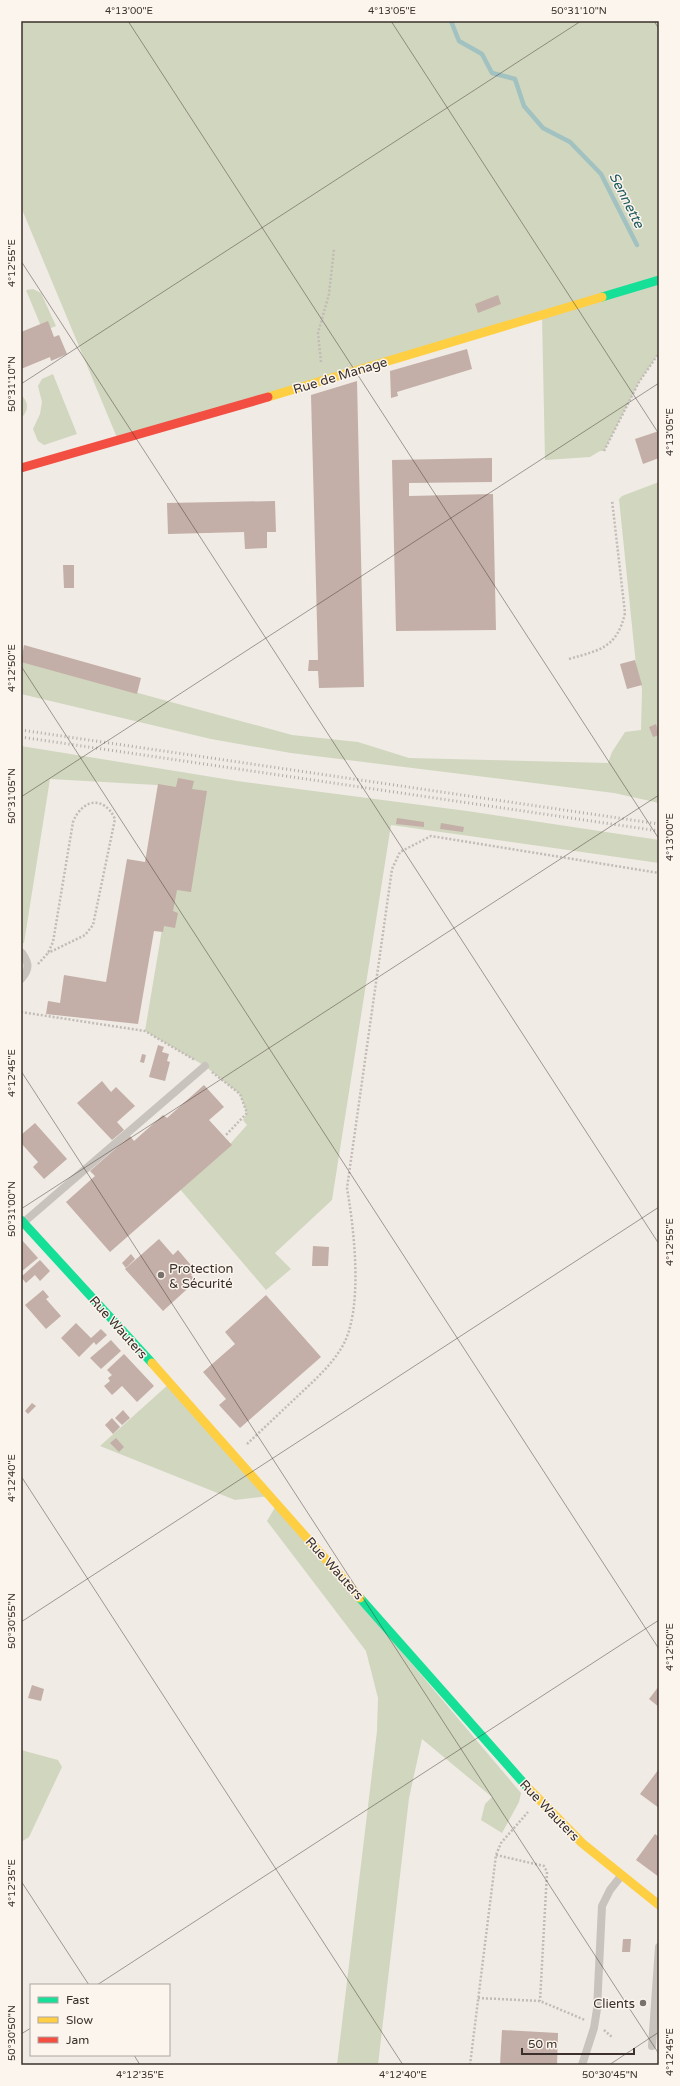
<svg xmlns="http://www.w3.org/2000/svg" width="680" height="2086" viewBox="0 0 680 2086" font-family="'Varela Round',sans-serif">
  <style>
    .green { fill: #d1d6bf }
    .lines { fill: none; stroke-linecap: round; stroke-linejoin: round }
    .stream { stroke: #a1c2c1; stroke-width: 4.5 }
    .building { fill: #c3afa7 }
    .path { stroke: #c2bbb6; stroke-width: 2.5; stroke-dasharray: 2 2; stroke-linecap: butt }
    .lane { stroke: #c9c3be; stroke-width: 8 }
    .fast { stroke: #16e098; stroke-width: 9 }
    .slow { stroke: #ffcf43; stroke-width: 9 }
    .jam { stroke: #f24e42; stroke-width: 9 }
    .rail { stroke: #b1aca8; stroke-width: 3; stroke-dasharray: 1 3; stroke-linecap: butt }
    .ticks { fill: none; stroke: #3b302b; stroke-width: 1; stroke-opacity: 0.45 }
    .poi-dot { fill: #7a716c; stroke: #fbf5ee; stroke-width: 1.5 }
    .labels { text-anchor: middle; stroke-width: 3; stroke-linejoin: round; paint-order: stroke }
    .street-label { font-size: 13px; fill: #3b302b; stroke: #fbf5ee }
    .poi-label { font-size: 13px; fill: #3b302b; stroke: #fbf5ee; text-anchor: start }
    .water-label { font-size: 14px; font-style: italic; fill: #1f5a5e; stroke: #fbf5ee }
    .neatline { fill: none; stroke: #3b302b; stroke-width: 1.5 }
    .ticks-label { font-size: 10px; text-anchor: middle; fill: #3b302b }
  </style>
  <rect width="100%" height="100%" fill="#f0ebe5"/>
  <g class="green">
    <path d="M21,21H659V353L639,382L604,451H600L590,457L545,460L542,316L118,440L21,207Z"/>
    <path d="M33,289L41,293L56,326L43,331L26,290Z"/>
    <path d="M53,374L77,434L44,445L38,441L33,429L40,414L42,402L38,386L42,379Z"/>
    <path d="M21,395C29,402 29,411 21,418Z"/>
    <path d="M659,482V803L614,793L291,753L211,739L21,694V661L292,735L358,742L409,758L608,763L612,752L625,732L641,730L642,689L636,665L619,499L622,496Z"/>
    <path d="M21,746L237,781L467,811L659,840V863L391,825L332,1200L275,1253L291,1269L266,1290L179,1188L231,1143L247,1125L243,1120L247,1113L240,1094L231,1087L205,1066L145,1031L169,888L205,792L157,785L50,779L24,943L21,944Z"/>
    <path d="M170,1383L270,1496L235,1500L100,1446Z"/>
    <path d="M277,1504L521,1793L519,1802L502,1833L481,1820L485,1804L492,1797L422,1739L409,1798L378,2065H337L377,1731L378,1698L366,1651L267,1521Z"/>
    <path d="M21,1750L58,1760L62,1767L29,1837L21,1842Z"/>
  </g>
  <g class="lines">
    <path class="stream" d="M451,21L459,41L482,54L492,73L515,79L524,106L543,128L570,142L601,174L637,245"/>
  </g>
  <g class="building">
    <path d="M498,295L501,304L478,313L475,304Z"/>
    <path d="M48,321L54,337L59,335L67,354L51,361L50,357L21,369V332Z"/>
    <path d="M467,349L472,369L397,392L398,396L391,398L390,371Z"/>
    <path d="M357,381L364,687L319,688L318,671H308L309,660H318L311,395Z"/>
    <path d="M659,431V458L643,464L635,439Z"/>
    <path d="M492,458V482L409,483V496L493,494L496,630L396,631L392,460Z"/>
    <path d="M275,501L276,532H267V548L245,549L244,532L168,534L167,503Z"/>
    <path d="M63,565H74V588H64Z"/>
    <path d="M24,645L141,678L137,694L21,662Z"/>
    <path d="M635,660L642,685L627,689L620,664Z"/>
    <path d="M656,724L659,735L653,737L649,727Z"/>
    <path d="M178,778L194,781L192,789L207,791L191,892L177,890L173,911L178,913L175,928L164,926L163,932L154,931L138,1024L46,1014L48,1001L60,1003L64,975L106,982L127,859L145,862L158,784L176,787Z"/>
    <path d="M397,818L424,822V827L396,824Z"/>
    <path d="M441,823L464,827L463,832L440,829Z"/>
    <path d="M158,1045L164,1047L162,1052L169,1054L167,1061L170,1062L165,1081L149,1077Z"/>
    <path d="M142,1054L146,1055L144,1063L140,1062Z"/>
    <path d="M102,1081L111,1092L116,1087L135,1106L117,1122L124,1130L112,1140L77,1103Z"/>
    <path d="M204,1085L224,1107L209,1120L232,1145L110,1252L66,1202L95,1176L90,1171L130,1136L134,1141L163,1115L167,1118Z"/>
    <path d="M35,1123L67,1159L44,1179L33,1167L38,1162L21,1143V1135Z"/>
    <path d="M21,1239L38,1258L21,1272Z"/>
    <path d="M159,1239L173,1255L178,1250L196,1271L191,1275L196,1281L163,1311L125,1269Z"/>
    <path d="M313,1246L329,1247L328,1266H312Z"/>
    <path d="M131,1254L135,1259L126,1268L122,1263Z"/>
    <path d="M40,1260L50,1271L40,1281L35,1275L26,1283L21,1277Z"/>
    <path d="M43,1290L49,1297L46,1299L61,1316L46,1329L25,1305Z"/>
    <path d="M266,1295L321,1357L240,1428L219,1405L226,1399L203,1372L235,1344L225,1332Z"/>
    <path d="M76,1323L91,1338L101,1329L107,1335L96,1345L94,1342L79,1357L61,1338Z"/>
    <path d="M111,1340L121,1351L101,1369L90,1358Z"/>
    <path d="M124,1354L154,1386L137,1402L122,1386L112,1395L104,1386L110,1381L108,1378L112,1375L107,1370Z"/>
    <path d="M32,1403L36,1406L28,1414L25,1411Z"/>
    <path d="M123,1410L130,1418L122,1425L115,1418Z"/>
    <path d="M112,1418L120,1427L113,1434L105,1425Z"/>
    <path d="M116,1438L124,1447L119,1452L110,1443Z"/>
    <path d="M32,1685L44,1689L41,1701L28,1698Z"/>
    <path d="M659,1686V1707L649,1699Z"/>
    <path d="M659,1769V1808L640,1794Z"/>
    <path d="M655,1834L659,1837V1877L636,1860Z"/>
    <path d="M623,1939H631L630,1952H622Z"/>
    <path d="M502,2030L558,2033L557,2065H500Z"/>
  </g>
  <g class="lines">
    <g class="path">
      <path d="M321,362L318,333L329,294L334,249"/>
      <path d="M604,451L639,382L659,353"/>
      <path d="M569,659C600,650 617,648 625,613L612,500"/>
      <path d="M38,964L48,953L53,942L73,822C82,799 104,795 115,819L93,925L85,935L48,953"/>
      <path d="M21,1012L145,1031L195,1060"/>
      <path d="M212,1072L240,1094L247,1113L225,1136"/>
      <path d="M247,1444C265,1427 284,1409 302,1392C317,1378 332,1364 342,1347C364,1310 354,1229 347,1188L392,869L400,852L431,836L659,873"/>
      <path d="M496,1855L544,1866L547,1872L540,2001"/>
      <path d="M478,1998L540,2001L585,2020"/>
      <path d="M604,2030L612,2037"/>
      <path d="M470,2065L496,1855L501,1843L528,1812"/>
    </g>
    <g class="lane">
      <path d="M21,979C30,969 29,963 22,953"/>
      <path d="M24,1222L205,1066"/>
      <path d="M652,2046L659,1947"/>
      <path d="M582,2065L594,2028L597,2009L602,1906L610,1890L621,1876"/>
    </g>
    <g class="fast">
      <path d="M602,297L659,280"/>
      <path d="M21,1220L152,1363"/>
      <path d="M360,1598L528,1788"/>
    </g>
    <g class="slow">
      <path d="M268,397L602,297"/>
      <path d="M152,1363L360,1598"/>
      <path d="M528,1788L582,1843L659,1905"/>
    </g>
    <path class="jam" d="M21,468L268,397"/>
    <g class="rail">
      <path d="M21,730L659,824"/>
      <path d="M21,737L659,831"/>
    </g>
  </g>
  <path class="ticks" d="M128,21L659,839M391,21L659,434M654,21L659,29M21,261L659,1244M21,384L581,21M21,666L659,1649M21,797L659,383M21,1071L659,2054M21,1209L659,795M21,1476L403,2065M21,1622L659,1207M21,1881L89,1985M97,1985L659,1620M21,2034L31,2028M134,2055L140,2065M609,2065L659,2032"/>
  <g class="poi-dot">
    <circle cx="161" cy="1275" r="4"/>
    <circle cx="643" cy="2003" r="4"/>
  </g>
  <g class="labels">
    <g class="street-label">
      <text transform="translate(340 375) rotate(-17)" y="5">Rue de Manage</text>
      <text transform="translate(119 1327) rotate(48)" y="5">Rue Wauters</text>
      <text transform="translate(335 1568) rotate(48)" y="5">Rue Wauters</text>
      <text transform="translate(550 1810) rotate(46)" y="5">Rue Wauters</text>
    </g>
    <g class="poi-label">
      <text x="169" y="1273">Protection<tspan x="169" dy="15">&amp; Sécurité</tspan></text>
      <text x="635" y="2008" text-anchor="end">Clients</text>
    </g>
    <g class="water-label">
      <text transform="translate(627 200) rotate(63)" y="5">Sennette</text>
    </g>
  </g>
  <rect width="680" height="2086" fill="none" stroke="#fbf5ee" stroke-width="44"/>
  <rect x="30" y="1984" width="140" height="72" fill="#fbf5ee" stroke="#aea6a0"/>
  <rect x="38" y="1997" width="20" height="6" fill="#16e098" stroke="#aea6a0"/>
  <text x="66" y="2004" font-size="12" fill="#3b302b">Fast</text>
  <rect x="38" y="2017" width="20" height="6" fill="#ffcf43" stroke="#aea6a0"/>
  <text x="66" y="2024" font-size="12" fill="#3b302b">Slow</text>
  <rect x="38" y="2037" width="20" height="6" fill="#f24e42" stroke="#aea6a0"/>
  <text x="66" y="2044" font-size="12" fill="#3b302b">Jam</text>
  <path d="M522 2048v6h112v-6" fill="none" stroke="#3b302b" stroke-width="2"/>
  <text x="528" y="2048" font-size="12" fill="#3b302b" stroke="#fbf5ee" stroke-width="3" paint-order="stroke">50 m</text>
  <rect x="22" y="22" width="636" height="2042" class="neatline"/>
  <g class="ticks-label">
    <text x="129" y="14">4°13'00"E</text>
    <text x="392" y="14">4°13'05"E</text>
    <text x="579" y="14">50°31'10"N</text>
    <text transform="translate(11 263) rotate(-90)" y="4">4°12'55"E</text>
    <text transform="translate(11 384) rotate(-90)" y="4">50°31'10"N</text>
    <text transform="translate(669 432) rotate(-90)" y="4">4°13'05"E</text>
    <text transform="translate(11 668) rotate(-90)" y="4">4°12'50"E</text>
    <text transform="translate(11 796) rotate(-90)" y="4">50°31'05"N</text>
    <text transform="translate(669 837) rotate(-90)" y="4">4°13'00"E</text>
    <text transform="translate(11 1073) rotate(-90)" y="4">4°12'45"E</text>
    <text transform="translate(11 1209) rotate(-90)" y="4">50°31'00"N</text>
    <text transform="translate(669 1242) rotate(-90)" y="4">4°12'55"E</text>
    <text transform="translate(11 1478) rotate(-90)" y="4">4°12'40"E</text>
    <text transform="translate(11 1621) rotate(-90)" y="4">50°30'55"N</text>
    <text transform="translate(669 1647) rotate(-90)" y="4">4°12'50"E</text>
    <text transform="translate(11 1883) rotate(-90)" y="4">4°12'35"E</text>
    <text transform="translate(11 2033) rotate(-90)" y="4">50°30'50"N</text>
    <text transform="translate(669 2052) rotate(-90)" y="4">4°12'45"E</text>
    <text x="140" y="2078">4°12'35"E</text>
    <text x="403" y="2078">4°12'40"E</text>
    <text x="610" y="2078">50°30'45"N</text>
  </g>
</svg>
